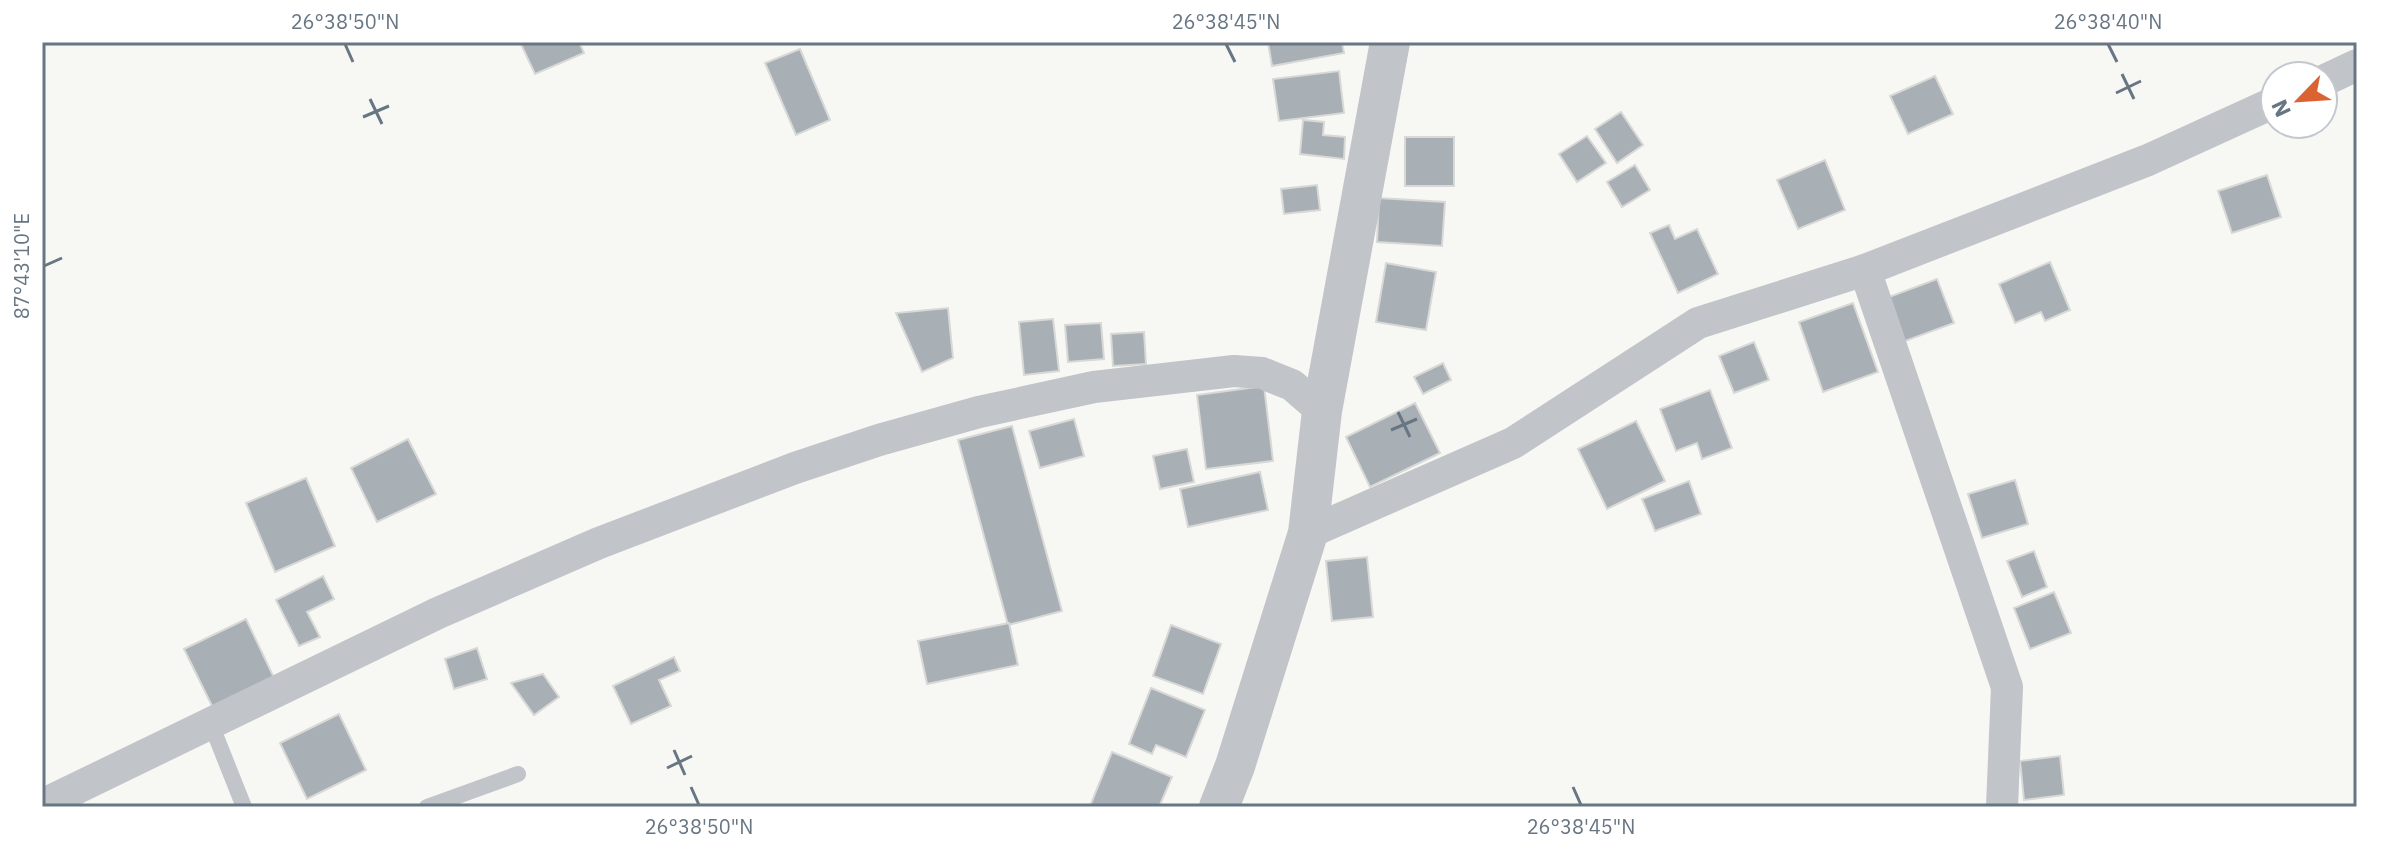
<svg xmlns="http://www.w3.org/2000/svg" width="2399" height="849" viewBox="0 0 2399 849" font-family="'IBM Plex Sans',sans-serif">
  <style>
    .building { fill: #a8afb5; stroke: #d8d9d7; stroke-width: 2 }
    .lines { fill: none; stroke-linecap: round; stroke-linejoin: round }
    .service { stroke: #c1c4c8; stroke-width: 16 }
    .minor { stroke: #c1c4c8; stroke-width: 32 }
    .tertiary { stroke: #c1c4c8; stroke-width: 40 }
    .ticks { fill: none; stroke: #687684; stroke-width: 3 }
    .neatline { fill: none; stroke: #687684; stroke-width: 3 }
    .ticks-label { font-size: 20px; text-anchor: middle; fill: #687684 }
  </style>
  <rect width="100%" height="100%" fill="#f7f7f4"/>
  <g class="building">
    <path d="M520,42H579L584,53L535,74Z"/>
    <path d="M1268,42H1342L1344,53L1272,66Z"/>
    <path d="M800,49L830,120L796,135L765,63Z"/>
    <path d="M1339,71L1344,113L1279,121L1273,79Z"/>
    <path d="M1935,76L1953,114L1908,134L1890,96Z"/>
    <path d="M1621,112L1643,145L1617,163L1595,129Z"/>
    <path d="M1303,120L1324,122L1323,135L1345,137L1344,159L1300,154Z"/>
    <path d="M1587,136L1606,163L1577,182L1559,154Z"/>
    <rect x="1405" y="137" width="49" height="49"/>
    <path d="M1825,160L1845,210L1798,229L1777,180Z"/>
    <path d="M1635,165L1650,190L1622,207L1607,182Z"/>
    <path d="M2267,175L2281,217L2232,233L2218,191Z"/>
    <path d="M1317,185L1320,210L1284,214L1281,189Z"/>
    <path d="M1379,198L1445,202L1442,246L1377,242Z"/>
    <path d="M1669,225L1675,239L1697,229L1718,274L1678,293L1650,233Z"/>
    <path d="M2050,262L2070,310L2045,321L2041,312L2015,323L1999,284Z"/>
    <path d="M1386,263L1436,272L1426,330L1376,322Z"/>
    <path d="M1937,279L1954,323L1897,344L1881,300Z"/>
    <path d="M1853,303L1878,372L1823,392L1799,322Z"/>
    <path d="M948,308L953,358L922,372L896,313Z"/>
    <path d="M1053,319L1059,371L1024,375L1019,322Z"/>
    <path d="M1101,323L1104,359L1068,362L1065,325Z"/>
    <path d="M1144,332L1146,364L1113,366L1111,334Z"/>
    <path d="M1754,342L1769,380L1734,393L1719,356Z"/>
    <path d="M1443,363L1451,380L1423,394L1414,377Z"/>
    <path d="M1264,386L1273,461L1206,469L1197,395Z"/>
    <path d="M1710,390L1732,448L1702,459L1697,443L1676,451L1660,409Z"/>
    <path d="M1415,403L1440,453L1370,487L1346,437Z"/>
    <path d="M1074,419L1084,456L1040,468L1029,431Z"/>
    <path d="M1636,421L1665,481L1607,509L1578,449Z"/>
    <path d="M1012,426L1062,611L1008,625L958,440Z"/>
    <path d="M408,439L436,494L377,522L351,468Z"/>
    <path d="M1187,449L1194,482L1160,489L1153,456Z"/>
    <path d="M1260,472L1268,510L1188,527L1180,489Z"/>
    <path d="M306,478L335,546L275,572L246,503Z"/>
    <path d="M2015,480L2028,524L1982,538L1968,494Z"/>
    <path d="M1689,481L1701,514L1655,531L1642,499Z"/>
    <path d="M2034,551L2047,587L2022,597L2007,561Z"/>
    <path d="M1367,557L1373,617L1332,621L1326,561Z"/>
    <path d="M323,576L334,599L307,612L320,637L299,646L276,600Z"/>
    <path d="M2054,592L2071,633L2030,649L2014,608Z"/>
    <path d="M246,619L277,684L216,714L184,649Z"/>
    <path d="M1009,623L1018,665L927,684L918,641Z"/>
    <path d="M1171,625L1221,644L1203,694L1153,676Z"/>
    <path d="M477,648L487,679L454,689L445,659Z"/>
    <path d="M674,657L680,671L659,680L671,706L631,724L613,686Z"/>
    <path d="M543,674L559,697L534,715L511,683Z"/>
    <path d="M1151,688L1205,710L1186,757L1156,745L1152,754L1129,744Z"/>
    <path d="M339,714L366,770L307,799L280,743Z"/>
    <path d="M1112,752L1172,777L1159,807L1090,806Z"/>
    <path d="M2060,756L2064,795L2024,800L2020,761Z"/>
  </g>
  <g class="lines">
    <g class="service">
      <path d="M211,724L244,807"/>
      <path d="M427,807L518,774"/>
    </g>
    <g class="minor">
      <path d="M2323,81L2357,65"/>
      <path d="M1865,270L2007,687L2002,807"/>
      <path d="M1308,533L1513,443L1698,323L1865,270L2148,160L2275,102"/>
      <path d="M42,805L438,613L599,543L795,468L879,440L979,412L1094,387L1234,371L1262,373L1292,385L1322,411"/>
    </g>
    <path class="tertiary" d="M1219,807L1235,766L1308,533L1322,411L1390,42"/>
  </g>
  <path class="ticks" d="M345,44L353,62M1226,44L1235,62M2108,44L2117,62M2122,74L2134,99M2116,93L2141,81M370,99L382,124M363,117L389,106M44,266L62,258M1398,412L1410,437M1391,430L1417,419M674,750L685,775M667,768L692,756M691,787L699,805M1573,787L1581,805"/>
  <rect width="2399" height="849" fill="none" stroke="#ffffff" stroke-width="88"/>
  <g transform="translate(2299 100) rotate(245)"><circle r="38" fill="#ffffff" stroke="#c3c8ce" stroke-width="2"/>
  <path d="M0-6L14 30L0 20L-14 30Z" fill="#db6231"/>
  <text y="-12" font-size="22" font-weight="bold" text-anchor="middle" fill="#687684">N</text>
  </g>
  <rect x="44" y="44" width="2311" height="761" class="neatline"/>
  <g class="ticks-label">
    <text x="345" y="29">26°38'50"N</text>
    <text x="1226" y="29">26°38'45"N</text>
    <text x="2108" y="29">26°38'40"N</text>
    <text transform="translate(22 266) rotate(-90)" y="7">87°43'10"E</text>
    <text x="699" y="834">26°38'50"N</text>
    <text x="1581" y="834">26°38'45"N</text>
  </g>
</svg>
